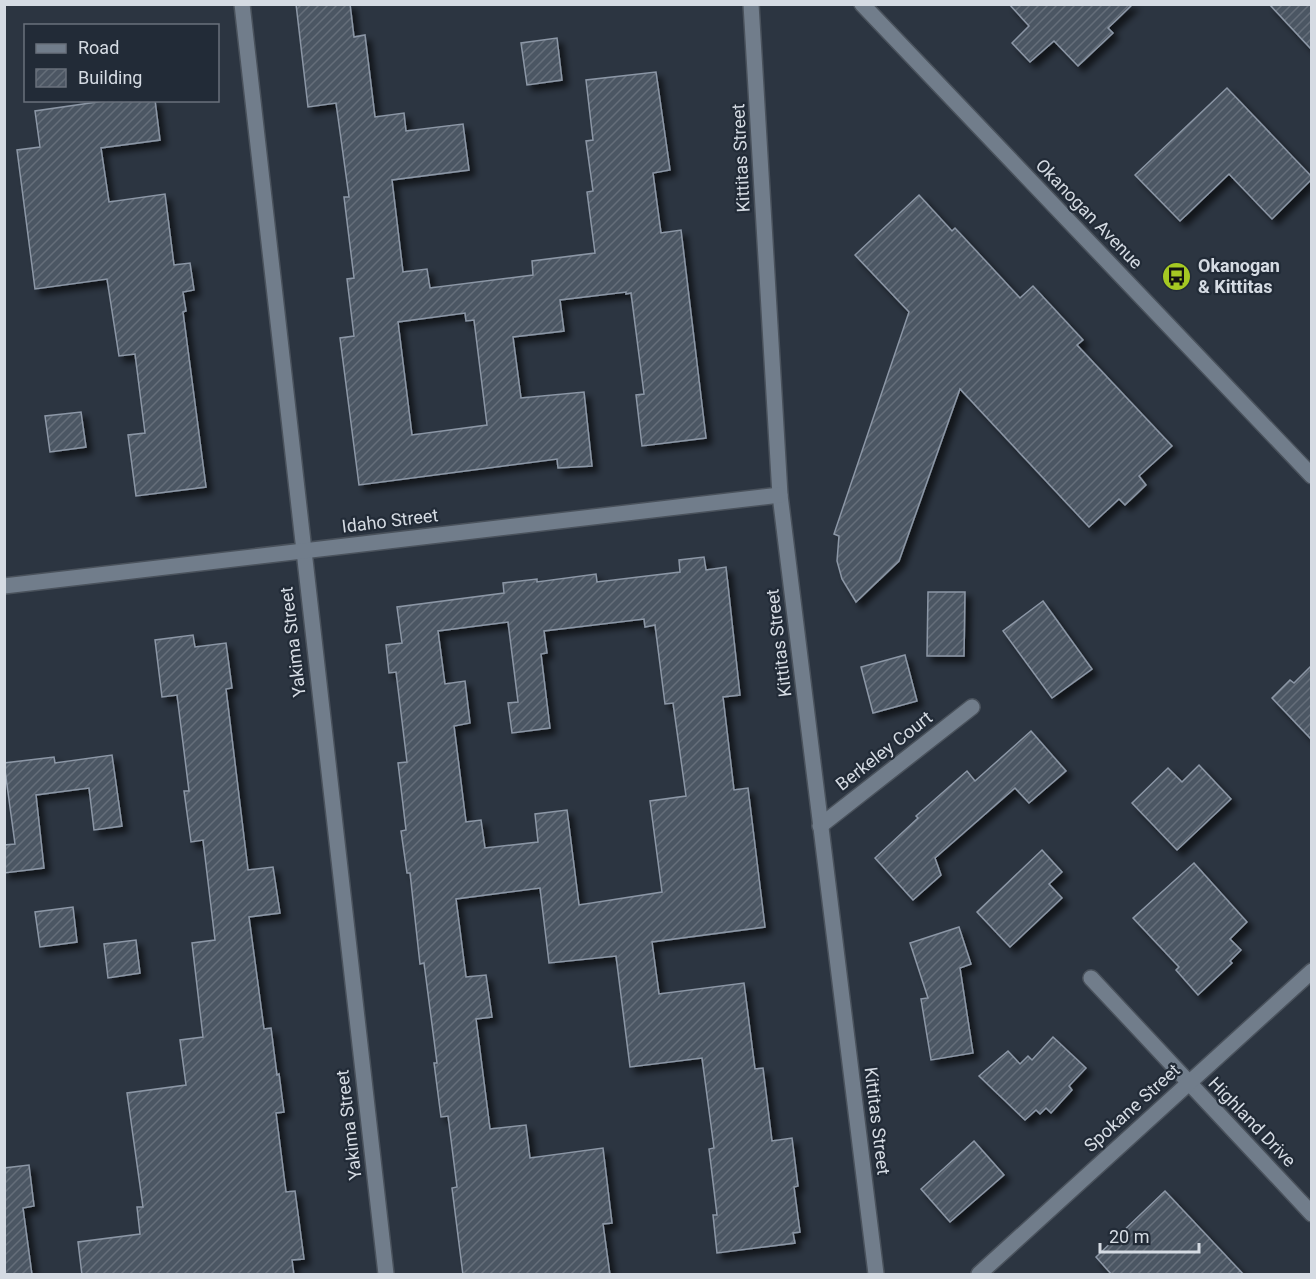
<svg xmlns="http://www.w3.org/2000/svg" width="1316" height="1279" viewBox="0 0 1316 1279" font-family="Roboto,sans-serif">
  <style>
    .building { fill: url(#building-hatch); stroke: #8c97a6; stroke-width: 1.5; fill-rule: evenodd; filter: url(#shadow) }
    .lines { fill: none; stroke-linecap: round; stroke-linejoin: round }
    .minor-casing { stroke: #4a525c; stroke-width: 18 }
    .tertiary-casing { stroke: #4a525c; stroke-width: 18 }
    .minor { stroke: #717d8b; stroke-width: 15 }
    .tertiary { stroke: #717d8b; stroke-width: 15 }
    .labels { text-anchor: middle; stroke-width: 4.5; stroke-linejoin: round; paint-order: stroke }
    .street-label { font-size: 18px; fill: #d5dbe3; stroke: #222b37 }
    .poi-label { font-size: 18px; font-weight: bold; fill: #d5dbe3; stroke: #222b37; text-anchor: start }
  </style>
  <defs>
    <pattern id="building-hatch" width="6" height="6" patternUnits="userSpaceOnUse" patternTransform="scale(1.5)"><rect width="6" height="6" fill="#4c5663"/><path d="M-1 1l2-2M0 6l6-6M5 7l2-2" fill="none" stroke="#656e79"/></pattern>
    <filter id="shadow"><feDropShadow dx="5.5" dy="5.5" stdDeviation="3" flood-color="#0009"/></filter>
  </defs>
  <rect width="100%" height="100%" fill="#2c3541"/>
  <g class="building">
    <path d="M296,4H350L354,37L365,35L375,117L404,113L406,131L463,124L469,170L392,180L403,272L427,269L430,288L533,275L532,261L595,253L587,192L593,191L586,141L593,140L586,80L656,72L670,170L653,173L661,233L681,230L706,438L642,446L636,395L644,394L631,293L626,294V292L560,300L564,331L513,337L521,398L584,392L592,466L558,468L557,459L359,485L340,338L354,336L347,279L354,278L344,197H349L336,103L308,107ZM465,313L466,321L474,320L487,425L412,435L398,322Z"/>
    <path d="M1009,4H1133L1108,28L1113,33L1078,66L1054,41L1030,62L1012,43L1029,26Z"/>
    <path d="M1269,4H1311V49Z"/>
    <path d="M557,38L562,80L527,85L521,43Z"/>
    <path d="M1227,88L1311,176V180L1272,219L1229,174L1180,221L1135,175Z"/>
    <path d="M111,100H155L160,140L101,148L109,202L165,194L174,265L190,263L194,290L183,292L186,311L183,312L206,487L136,496L128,435L145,433L135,354L119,356L107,279L35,289L17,150L40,147L35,111Z"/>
    <path d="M919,195L952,231L955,228L1020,298L1033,286L1083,340L1077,345L1172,446L1139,476L1146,485L1125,505L1119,499L1089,527L960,389L899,561L856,602L842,579L837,561L839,536L834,534L909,312L855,255Z"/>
    <path d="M81,412L86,447L50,452L45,416Z"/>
    <path d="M704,557L706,570L726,567L740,695L723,697L734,790L748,788L765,927L652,942L659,994L744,983L755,1069L763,1068L772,1141L792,1138L798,1186L794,1187L800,1232L793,1233L795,1243L717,1253L713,1215H717L709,1149L714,1148L702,1058L630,1067L616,956L549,963L540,888L456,899L466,977L486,975L492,1017L476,1019L490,1129L526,1125L530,1158L603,1148L612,1223L603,1224L610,1275H463L452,1188L457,1187L448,1116L441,1117L434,1063H437L424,963L420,964L410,873H407L401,831L406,830L398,763L407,762L396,672L389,673L386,645L402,643L397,607L504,593L503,583L537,579V582L596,574L597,582L680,572L679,560ZM644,619L645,627L655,625L665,704L673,703L686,796L650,801L662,892L579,905L567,810L535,814L538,842L485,848L481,820L466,822L454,726L470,723L465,681L445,684L438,631L508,622L518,702L508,703L512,733L550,728L541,654L547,653L544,631Z"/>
    <path d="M928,592H965L964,656H927Z"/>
    <path d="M1043,601L1092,669L1052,698L1003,631Z"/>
    <path d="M193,635L195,647L226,643L232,688L226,689L248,870L273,867L280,913L249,917L264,1029L271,1028L277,1075L279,1074L284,1112L276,1113L286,1192L295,1191L304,1259L292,1260L294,1275H82L78,1242L140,1234L137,1207H143L127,1093L186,1085L180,1040L203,1037L192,943L215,940L203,840L191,842L184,791H189L177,695L162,697L155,640Z"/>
    <path d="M905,655L917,701L873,713L861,667Z"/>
    <path d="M1311,666V739L1272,698L1290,680L1294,683Z"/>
    <path d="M1031,731L1066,771L1029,803L1015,788L935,858L941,875L913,900L875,858L918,818L916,816L967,771L975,781Z"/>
    <path d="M112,755L122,826L94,830L89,788L36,795L44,868L4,873V845L15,844L4,763L54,757L55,763Z"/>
    <path d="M1199,765L1231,799L1177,850L1132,803L1168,768L1182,782Z"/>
    <path d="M1042,850L1062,872L1049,884L1062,898L1010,947L977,912Z"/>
    <path d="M1194,863L1247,922L1230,939L1241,950L1230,961L1232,963L1198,995L1176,970L1179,967L1133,918Z"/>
    <path d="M73,907L77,942L40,947L35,912Z"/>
    <path d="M959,927L971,964L960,968L973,1053L931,1060L921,999L928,998L910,943Z"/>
    <path d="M136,940L140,973L108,978L104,944Z"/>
    <path d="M1053,1037L1086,1068L1069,1086L1072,1090L1051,1113L1046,1108L1040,1114L1036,1110L1025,1120L979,1076L1008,1051L1020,1064L1028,1056L1032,1060Z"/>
    <path d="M974,1141L1004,1175L950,1222L921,1189Z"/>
    <path d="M29,1165L34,1206L23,1208L32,1275H4V1168Z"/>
    <path d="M1165,1191L1244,1275H1112L1096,1257Z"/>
  </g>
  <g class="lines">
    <defs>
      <g id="minor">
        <path d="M242,4L386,1274"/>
        <path d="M751,4L780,495L876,1274"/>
        <path d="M4,586L780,495"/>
        <path d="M820,826L972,707"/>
        <path d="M1091,978L1312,1214"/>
        <path d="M979,1274L1312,971"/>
      </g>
      <path id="tertiary" d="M862,4L1312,476"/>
    </defs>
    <use href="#minor" class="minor-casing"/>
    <use href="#tertiary" class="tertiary-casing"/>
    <use href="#minor" class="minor"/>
    <use href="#tertiary" class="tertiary"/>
  </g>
  <defs>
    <symbol id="bus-disc" viewBox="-11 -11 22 22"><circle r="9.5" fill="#a5c823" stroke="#222b37"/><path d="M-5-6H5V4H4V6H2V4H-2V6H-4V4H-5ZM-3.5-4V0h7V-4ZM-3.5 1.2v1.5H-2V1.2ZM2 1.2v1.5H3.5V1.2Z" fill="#111"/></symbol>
  </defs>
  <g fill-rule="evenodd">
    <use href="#bus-disc" x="1160" y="260" width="33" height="33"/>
  </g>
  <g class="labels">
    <g class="street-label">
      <text transform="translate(741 158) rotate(-93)" y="6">Kittitas Street</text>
      <text transform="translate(1089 214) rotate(46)" y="6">Okanogan Avenue</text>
      <text transform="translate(390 521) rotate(-7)" y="6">Idaho Street</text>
      <text transform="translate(293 642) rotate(-97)" y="6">Yakima Street</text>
      <text transform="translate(779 643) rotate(-97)" y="6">Kittitas Street</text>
      <text transform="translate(884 751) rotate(-38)" y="6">Berkeley Court</text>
      <text transform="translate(1132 1108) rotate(-42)" y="6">Spokane Street</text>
      <text transform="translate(877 1121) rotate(83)" y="6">Kittitas Street</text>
      <text transform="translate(1252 1122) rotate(46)" y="6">Highland Drive</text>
      <text transform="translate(349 1125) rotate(-97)" y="6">Yakima Street</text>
    </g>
    <g class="poi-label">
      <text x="1198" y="272">Okanogan<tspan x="1198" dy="21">&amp; Kittitas</tspan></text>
    </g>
  </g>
  <rect width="1316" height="1279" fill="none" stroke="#d5dbe3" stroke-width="12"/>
  <rect x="24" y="24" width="195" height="78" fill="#222b37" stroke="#6a717c" stroke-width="1.5"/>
  <rect x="36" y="44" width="30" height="9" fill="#717d8b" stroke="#6a717c" stroke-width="1.5"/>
  <text x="78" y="54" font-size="18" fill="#d5dbe3">Road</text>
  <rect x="36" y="69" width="30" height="18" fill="url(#building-hatch)" stroke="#6a717c" stroke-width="1.5"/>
  <text x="78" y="84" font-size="18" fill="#d5dbe3">Building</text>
  <path d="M1100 1243v9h99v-9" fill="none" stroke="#d5dbe3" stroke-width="3"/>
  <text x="1109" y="1243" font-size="18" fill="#d5dbe3" stroke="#222b37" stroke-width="4.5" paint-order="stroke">20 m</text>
</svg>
